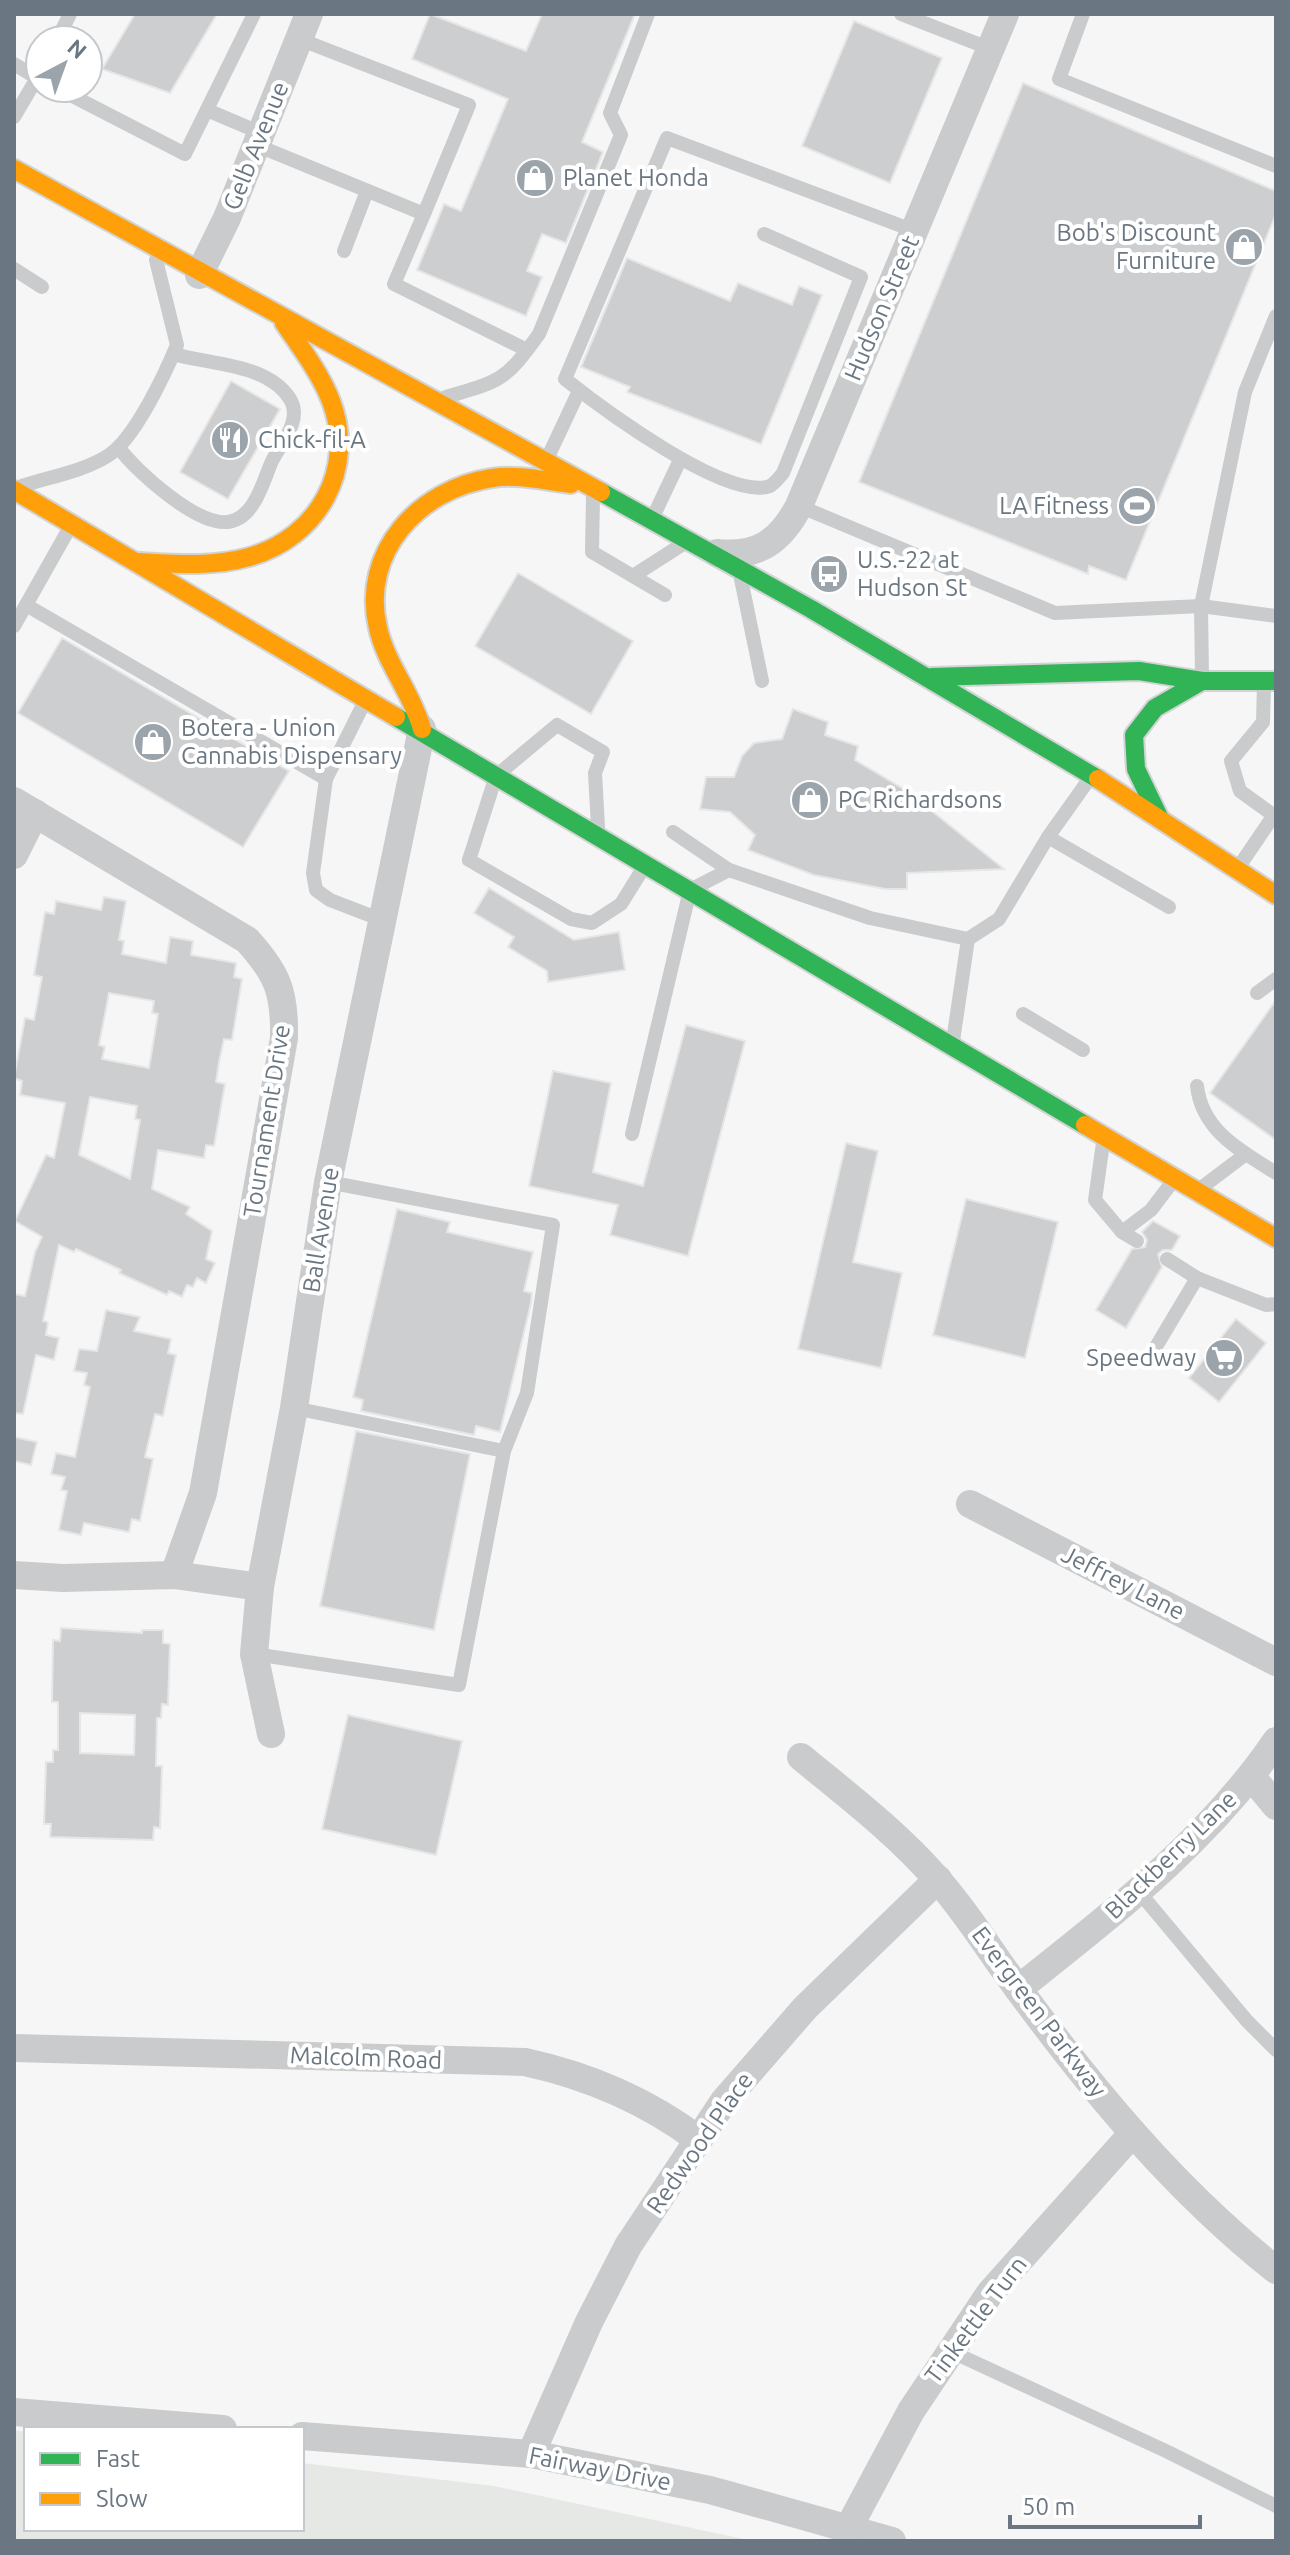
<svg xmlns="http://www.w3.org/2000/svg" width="1290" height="2555" viewBox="0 0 1290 2555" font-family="Ubuntu,sans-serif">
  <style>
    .green { fill: #e5e8e4 }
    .building { fill: #cdcecf; stroke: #e6e6e6; stroke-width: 2; fill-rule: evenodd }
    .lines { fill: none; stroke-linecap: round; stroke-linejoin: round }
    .fast-casing { stroke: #d2d3d4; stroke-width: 22 }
    .slow-casing { stroke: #d2d3d4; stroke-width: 22 }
    .lane { stroke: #c9cbcc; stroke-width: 14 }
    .street { stroke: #c9cbcc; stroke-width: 28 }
    .fast { stroke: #30b455; stroke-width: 18 }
    .slow { stroke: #ff9f0a; stroke-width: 18 }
    .labels { text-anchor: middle; stroke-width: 8; stroke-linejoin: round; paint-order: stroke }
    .street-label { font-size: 24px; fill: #6a7783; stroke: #fff }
    .poi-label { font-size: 24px; fill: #6a7783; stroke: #fff; text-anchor: start }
  </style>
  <rect width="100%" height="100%" fill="#f6f6f6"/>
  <path class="green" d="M14,2430L26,2432V2529H302V2463L494,2486L753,2541H14Z"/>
  <g class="building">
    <path d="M135,14H217L170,93L102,69Z"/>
    <path d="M430,14L526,51L542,14H635L582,142L603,152L566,243L542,234L527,271L542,277L526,316L417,270L444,204L461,211L508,99L412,59Z"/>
    <path d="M854,21L942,58L890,183L802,146Z"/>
    <path d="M1023,83L1276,191V214L1126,580L1089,566L1088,574L859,482Z"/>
    <path d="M627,258L730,301L738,283L792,305L799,286L822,295L761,444L627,392L630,387L581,367Z"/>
    <path d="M231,381L280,409L228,499L180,472Z"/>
    <path d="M518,573L633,641L591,714L475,646Z"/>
    <path d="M62,638L289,771L243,847L18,713Z"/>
    <path d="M793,709L828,722L825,735L858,746L855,760L907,791L1004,869L907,873V889H885L814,875L748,850L755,835L730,812L700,809L706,777H734L742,756L754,743L782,739Z"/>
    <path d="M489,888L574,940L619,932L625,970L548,982L547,971L508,947L514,937L474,913Z"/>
    <path d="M104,897L126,901L119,940L124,941L122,954L166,963L170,937L193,941L191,955L236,963L234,977L242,979L232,1040L224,1039L219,1062L216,1082L225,1084L214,1146L206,1145L204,1158L158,1150L152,1189L190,1207L186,1214L212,1231L206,1259L215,1263L206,1283L197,1278L193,1287L187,1285L182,1297L169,1291L167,1295L119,1273L121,1270L76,1249L74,1252L59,1245L43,1321L48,1322L46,1335L59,1338L54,1360L36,1355L23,1414L14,1413V1294L25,1296L35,1252L42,1237L15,1221L46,1155L54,1158L65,1103L20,1095L22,1081L14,1078L25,1018L34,1020L42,977L34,975L45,912L54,914L56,901L101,910ZM109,993L154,1001L152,1013L158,1014L149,1068L102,1059L105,1047L99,1045ZM90,1097L137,1106L135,1119L140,1120L130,1179L79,1155Z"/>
    <path d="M1276,1000V1140L1210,1093Z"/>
    <path d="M686,1025L745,1041L688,1256L610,1235L618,1205L529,1186L553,1071L611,1083L593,1172L643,1186Z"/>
    <path d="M846,1143L878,1151L853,1262L902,1273L881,1368L798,1349Z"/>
    <path d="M966,1199L1058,1222L1025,1358L933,1335Z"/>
    <path d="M397,1209L450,1222L447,1232L533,1252L524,1291L532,1293L531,1303L500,1432L476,1426L474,1435L361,1411L363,1400L353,1397Z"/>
    <path d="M1153,1221L1180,1236L1172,1250H1163L1158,1254L1162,1267L1126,1328L1096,1310L1132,1249L1145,1247L1147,1240L1142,1232Z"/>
    <path d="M106,1310L140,1317L134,1331L171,1339L168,1353L176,1355L163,1416L155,1414L145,1457L153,1459L140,1521L132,1519L129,1532L84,1523L81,1535L59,1530L67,1491L61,1490L65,1477L51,1474L56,1453L75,1457L90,1387L84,1385L87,1373L74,1371L79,1349L97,1351Z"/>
    <path d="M1236,1319L1266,1343L1219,1402L1189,1378Z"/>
    <path d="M356,1431L470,1454L434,1630L320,1606Z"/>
    <path d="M14,1437L37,1442L31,1465L14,1461Z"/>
    <path d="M61,1628L142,1633V1630H163V1643L170,1644L168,1705L162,1704L161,1718H157L156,1766H162L161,1799L160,1828L154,1827L153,1840L50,1837L51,1824H44L46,1762H53V1750H58V1702H52L53,1640L60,1641ZM80,1713L135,1715L134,1755L80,1753Z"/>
    <path d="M348,1715L462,1741L436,1855L322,1829Z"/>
  </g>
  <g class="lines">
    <defs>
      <g id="fast">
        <path d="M601,492L811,609L1098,779"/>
        <path d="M932,677L1139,671L1202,681"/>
        <path d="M1202,681H1276"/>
        <path d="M396,717L1085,1125"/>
        <path d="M1159,817L1136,769L1134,735L1155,708L1202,681"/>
      </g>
      <g id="slow">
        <path d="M14,169L601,492"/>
        <path d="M14,490L396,717"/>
        <path d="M140,562C176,564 214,567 249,557C318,538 357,469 331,401C320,373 301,348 284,323"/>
        <path d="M422,729C412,693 386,664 378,628C360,552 419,489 492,478C518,474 545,481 571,484"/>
        <path d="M1098,779L1276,895"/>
        <path d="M1085,1125L1276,1238"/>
      </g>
    </defs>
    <use href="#fast" class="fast-casing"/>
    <use href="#slow" class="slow-casing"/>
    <g class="lane">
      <path d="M901,14L991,49"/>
      <path d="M1083,14L1059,79L1276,166"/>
      <path d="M57,40L70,14"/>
      <path d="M14,64L37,78L14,117"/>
      <path d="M57,88L185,154L254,14"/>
      <path d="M207,110L261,133"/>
      <path d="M256,145L424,214L469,105L299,39"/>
      <path d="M424,214L394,284L527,350"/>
      <path d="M764,234L861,277L783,473C779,478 775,483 770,486C727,502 599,406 565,379L667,138L915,231"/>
      <path d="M344,251L367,191"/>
      <path d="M14,269L42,287"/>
      <path d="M446,397C501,381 505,381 539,334L621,135L610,113L648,14"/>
      <path d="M119,448C136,471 196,525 227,522C255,519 263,481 272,461C281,443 303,420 290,399C267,363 210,365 174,354"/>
      <path d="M547,459L579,391"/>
      <path d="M22,486C49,477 85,471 109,455C135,438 165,374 177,345L156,260"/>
      <path d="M593,496L592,552L665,595"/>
      <path d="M799,506L1055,613L1201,606L1276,616"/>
      <path d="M654,515L680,460"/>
      <path d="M70,527L26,605L326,779L365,701"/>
      <path d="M633,576L683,544"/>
      <path d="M741,579L762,681"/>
      <path d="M14,626L26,605"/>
      <path d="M1202,677L1201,606L1245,392L1276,316"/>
      <path d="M1264,684L1263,722L1231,761L1240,791L1276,817"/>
      <path d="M326,779L313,873L316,890L330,900L382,920"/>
      <path d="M598,827L595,773L603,752L557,725L496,776L469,860L571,919L592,923L621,904L644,867"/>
      <path d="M673,832L729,870L870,918L968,939L999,919L1048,837L1090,778"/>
      <path d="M1048,837L1169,907"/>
      <path d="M1240,865L1274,815"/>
      <path d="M1257,993L1276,979"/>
      <path d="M1023,1014L1083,1050"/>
      <path d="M953,1041L968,939"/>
      <path d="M1197,1086C1202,1131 1241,1151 1276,1173"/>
      <path d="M632,1134L690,890L729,870"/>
      <path d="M1103,1143L1095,1200L1122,1232L1137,1241"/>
      <path d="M328,1182L553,1225L527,1393L504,1451"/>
      <path d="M1201,1188L1246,1154"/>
      <path d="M1122,1232L1151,1210L1173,1181"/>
      <path d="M1167,1259L1197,1278"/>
      <path d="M1157,1345L1197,1278L1266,1305L1276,1304"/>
      <path d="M254,1654L459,1685L504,1451L294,1408"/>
      <path d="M1140,1893L1247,2021L1276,2050"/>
      <path d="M950,2351L1168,2452L1276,2506"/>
    </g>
    <g class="street">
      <path d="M199,275L227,218L309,14"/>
      <path d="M717,553C758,557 780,542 799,506L1005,14"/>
      <path d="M14,801L247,940C278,974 285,993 284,1038L203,1493L174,1575"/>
      <path d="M14,855L35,813"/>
      <path d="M970,1504L1276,1662"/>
      <path d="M14,1575L63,1578L174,1575L260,1587"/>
      <path d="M271,1734L254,1654L260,1587L294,1408L328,1182L422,729"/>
      <path d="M801,1757C848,1796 896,1832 936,1878C967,1912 991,1953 1019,1990C1094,2092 1176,2191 1276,2270"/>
      <path d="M1252,1777L1276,1806"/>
      <path d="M1018,1989C1112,1914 1208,1841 1276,1741"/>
      <path d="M14,2048L525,2062C589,2076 646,2100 699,2140"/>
      <path d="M14,2412L223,2429"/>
      <path d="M302,2436L531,2454L710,2490L892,2541"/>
      <path d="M531,2454L589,2322L628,2246L724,2101L805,2008L938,1879"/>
      <path d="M849,2527L911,2411L990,2293L1132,2134"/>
    </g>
    <use href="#fast" class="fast"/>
    <use href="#slow" class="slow"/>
  </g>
  <defs>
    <symbol id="shop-disc" viewBox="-11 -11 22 22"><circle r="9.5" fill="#9ba3ab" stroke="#fff"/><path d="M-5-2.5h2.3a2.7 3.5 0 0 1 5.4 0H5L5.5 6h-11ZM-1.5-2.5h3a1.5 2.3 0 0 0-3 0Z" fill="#fff"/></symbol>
    <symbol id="restaurant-disc" viewBox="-11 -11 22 22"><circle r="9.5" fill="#9ba3ab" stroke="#fff"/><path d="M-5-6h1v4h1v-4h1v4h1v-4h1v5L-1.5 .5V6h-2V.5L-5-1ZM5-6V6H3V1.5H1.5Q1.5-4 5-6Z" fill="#fff"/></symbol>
    <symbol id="stadium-disc" viewBox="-11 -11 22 22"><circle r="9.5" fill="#9ba3ab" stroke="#fff"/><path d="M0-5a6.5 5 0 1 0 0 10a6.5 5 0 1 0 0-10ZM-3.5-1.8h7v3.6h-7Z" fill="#fff"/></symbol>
    <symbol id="bus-disc" viewBox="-11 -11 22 22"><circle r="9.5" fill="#9ba3ab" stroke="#fff"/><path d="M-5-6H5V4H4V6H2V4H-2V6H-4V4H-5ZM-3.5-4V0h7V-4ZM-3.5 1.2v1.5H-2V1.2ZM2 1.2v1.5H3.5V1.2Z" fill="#fff"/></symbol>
    <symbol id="supermarket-disc" viewBox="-11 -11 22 22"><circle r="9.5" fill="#9ba3ab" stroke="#fff"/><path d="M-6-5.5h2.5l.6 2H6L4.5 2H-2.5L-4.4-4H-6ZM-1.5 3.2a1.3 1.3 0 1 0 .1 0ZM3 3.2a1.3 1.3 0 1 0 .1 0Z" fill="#fff"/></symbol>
  </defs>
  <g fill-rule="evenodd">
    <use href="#shop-disc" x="513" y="156" width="44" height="44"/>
    <use href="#shop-disc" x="1222" y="225" width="44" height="44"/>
    <use href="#restaurant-disc" x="208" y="418" width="44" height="44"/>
    <use href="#stadium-disc" x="1115" y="484" width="44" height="44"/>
    <use href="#bus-disc" x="807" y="552" width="44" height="44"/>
    <use href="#shop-disc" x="131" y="720" width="44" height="44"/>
    <use href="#shop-disc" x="788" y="778" width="44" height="44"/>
    <use href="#supermarket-disc" x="1202" y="1336" width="44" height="44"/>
  </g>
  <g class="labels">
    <g class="street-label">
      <text transform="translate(256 146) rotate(-68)" y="8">Gelb Avenue</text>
      <text transform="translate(882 308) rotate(-67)" y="8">Hudson Street</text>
      <text transform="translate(267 1121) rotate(-81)" y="8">Tournament Drive</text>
      <text transform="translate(321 1230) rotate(-81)" y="8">Ball Avenue</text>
      <text transform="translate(1123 1583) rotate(27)" y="8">Jeffrey Lane</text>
      <text transform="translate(1171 1855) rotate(-44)" y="8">Blackberry Lane</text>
      <text transform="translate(1039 2012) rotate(53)" y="8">Evergreen Parkway</text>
      <text transform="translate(366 2058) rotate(2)" y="8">Malcolm Road</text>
      <text transform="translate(700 2143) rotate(-55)" y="8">Redwood Place</text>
      <text transform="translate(976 2320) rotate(-53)" y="8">Tinkettle Turn</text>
      <text transform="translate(600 2469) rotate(11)" y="8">Fairway Drive</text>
    </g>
    <g class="poi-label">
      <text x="563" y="186">Planet Honda</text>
      <text x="1216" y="241" text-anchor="end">Bob's Discount<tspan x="1216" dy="28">Furniture</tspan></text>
      <text x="258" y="448">Chick-fil-A</text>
      <text x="1109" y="514" text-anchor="end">LA Fitness</text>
      <text x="857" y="568">U.S.-22 at<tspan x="857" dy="28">Hudson St</tspan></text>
      <text x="181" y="736">Botera - Union<tspan x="181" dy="28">Cannabis Dispensary</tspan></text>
      <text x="838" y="808">PC Richardsons</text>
      <text x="1196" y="1366" text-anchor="end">Speedway</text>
    </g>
  </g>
  <rect width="1290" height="2555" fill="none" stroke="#6a7783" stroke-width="32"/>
  <rect x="24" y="2427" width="280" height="104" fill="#ffffff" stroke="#c3c9cd" stroke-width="2"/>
  <rect x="40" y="2453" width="40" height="12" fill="#30b455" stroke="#c3c9cd" stroke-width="2"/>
  <text x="96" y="2467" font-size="24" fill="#6a7783">Fast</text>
  <rect x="40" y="2493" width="40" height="12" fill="#ff9f0a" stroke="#c3c9cd" stroke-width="2"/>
  <text x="96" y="2507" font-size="24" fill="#6a7783">Slow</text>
  <g transform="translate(64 64) rotate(41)"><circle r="38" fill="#ffffff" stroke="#c3c9cd" stroke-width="2"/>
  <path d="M0-6L14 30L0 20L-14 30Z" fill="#9ba3ab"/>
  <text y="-12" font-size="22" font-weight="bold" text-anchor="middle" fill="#6a7783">N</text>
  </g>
  <path d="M1010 2515v12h190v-12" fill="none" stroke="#6a7783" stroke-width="4"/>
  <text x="1022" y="2515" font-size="24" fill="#6a7783" stroke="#ffffff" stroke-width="6" paint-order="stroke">50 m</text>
</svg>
